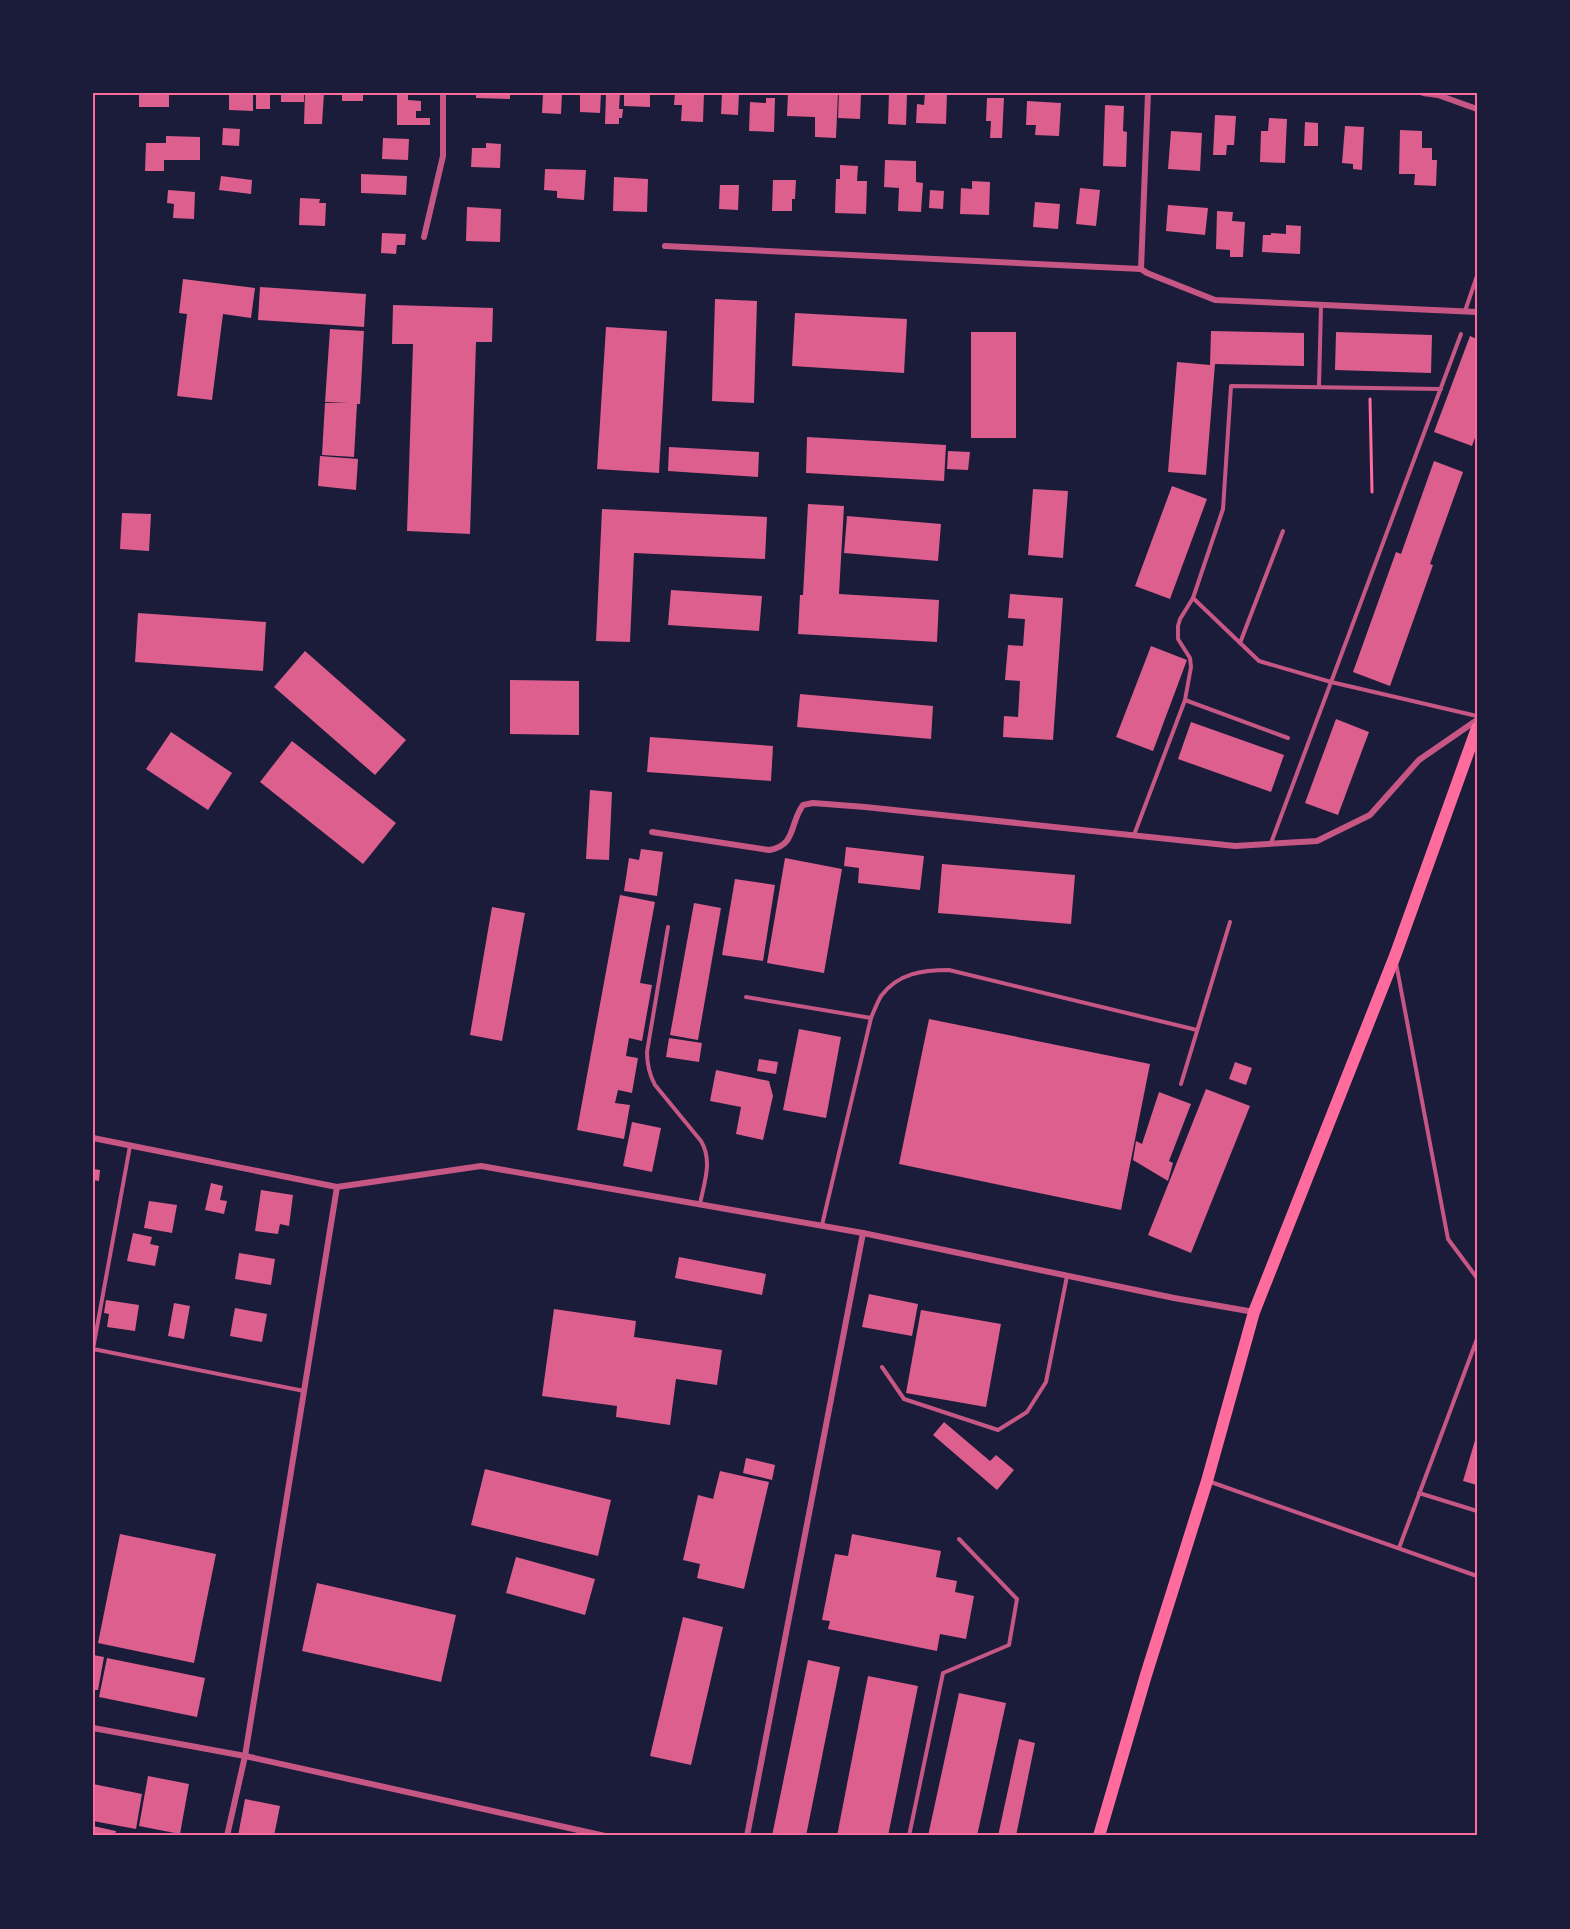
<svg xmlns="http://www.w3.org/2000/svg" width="1570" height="1929" viewBox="0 0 1570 1929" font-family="Lato,sans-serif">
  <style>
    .building { fill: #dd5f8e }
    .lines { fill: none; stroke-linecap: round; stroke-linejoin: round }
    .path { stroke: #ff6b9d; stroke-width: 3 }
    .service { stroke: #c65784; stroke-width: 4 }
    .minor { stroke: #c65784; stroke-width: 6 }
    .primary { stroke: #ff6b9d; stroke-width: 12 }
    .neatline { fill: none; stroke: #ff6b9d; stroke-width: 2 }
  </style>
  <rect width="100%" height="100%" fill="#1b1b3a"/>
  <g class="building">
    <rect x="139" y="93" width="30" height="14"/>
    <path d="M229,93H253V111L229,110Z"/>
    <rect x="256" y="93" width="14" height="16"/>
    <rect x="281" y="93" width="23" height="9"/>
    <path d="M305,93H324L322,124H304Z"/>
    <rect x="342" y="93" width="21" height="8"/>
    <path d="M397,93H408V100L421,101V111H416V118H430V125H397Z"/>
    <path d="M476,93H510V99L476,98Z"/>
    <path d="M543,93H562L561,114L542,113Z"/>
    <path d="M580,93H601L600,113L580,112Z"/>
    <path d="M606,93H620L619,109H623L622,118H619V124H605Z"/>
    <path d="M624,93H650V107L624,106Z"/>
    <path d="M675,93H704L703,122L681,121L682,105H674Z"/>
    <path d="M722,93H739L738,115L721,114Z"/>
    <path d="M788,93H838L836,138L815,137V117L787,116Z"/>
    <path d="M839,93L861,94L860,119L838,118Z"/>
    <path d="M889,93H907L906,125L888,124Z"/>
    <path d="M925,93H947L946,124L916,123L917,104L924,105Z"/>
    <path d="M766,98H775L774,132L749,131L750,102L766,103Z"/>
    <path d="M987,98H1004L1002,138H990L991,121H986Z"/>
    <path d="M1027,101L1061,103L1059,136L1035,135L1036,125H1026Z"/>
    <path d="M1105,105L1124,106L1123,131L1127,132L1126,167L1103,166Z"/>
    <path d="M1215,115L1236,116L1234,145H1227L1226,155H1213Z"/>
    <path d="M1269,118L1287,119L1285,163L1260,162L1261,131H1268Z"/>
    <path d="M1305,122L1318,123V146H1304Z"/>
    <path d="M1345,126L1364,127L1362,170L1353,169V164L1342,163Z"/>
    <path d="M223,128L240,129L239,146L222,145Z"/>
    <path d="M1400,130L1422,131V148H1432V160H1437L1436,186L1414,185L1415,174H1399Z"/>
    <path d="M1171,131L1202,133L1200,171L1168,169Z"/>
    <path d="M166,136L200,137V160H164V171H145L146,143H166Z"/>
    <path d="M383,138L409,139L408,160L382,159Z"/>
    <path d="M486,143L501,144L500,168L471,167L472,148H486Z"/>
    <path d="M885,160L916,161V182L923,183L921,212L898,211L899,188L884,187Z"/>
    <path d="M840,165L858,166L857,181H867L866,214L835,213L836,179H840Z"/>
    <path d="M545,169L586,170L584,200L557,198V191L544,190Z"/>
    <path d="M361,174L407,176L406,195L361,193Z"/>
    <path d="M221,176L252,180L251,194L219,190Z"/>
    <path d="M614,177L648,179L647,212L613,211Z"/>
    <path d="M773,180H796L795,199H792V211H772Z"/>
    <path d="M972,181L990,182L989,215L960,214L961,188L972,189Z"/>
    <path d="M720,185H739L738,210L719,209Z"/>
    <path d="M1080,188L1100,190L1096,226L1076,224Z"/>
    <path d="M168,190L195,192L194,219L173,218L174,204L167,203Z"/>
    <path d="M930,190L944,191L943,209L929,208Z"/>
    <path d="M300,198L320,199L319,203H326L325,226L299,225Z"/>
    <path d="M1035,202L1060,204L1058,229L1033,227Z"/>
    <path d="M1168,205L1208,208L1205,235L1166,231Z"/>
    <path d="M467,207L501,209L500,242L466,241Z"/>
    <path d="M1217,211L1233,212L1232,221L1245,222L1243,257H1230V250L1216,249Z"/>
    <path d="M1286,225L1301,226L1300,254L1262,252L1263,235H1271V233L1286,234Z"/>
    <path d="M382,233L406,234L405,245H397L396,254L381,253Z"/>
    <path d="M183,279L255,288L251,318L223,314L212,400L177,396L187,314L179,313Z"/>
    <path d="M260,287L366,294L364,327L258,320Z"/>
    <path d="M715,299L757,301L754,403L712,401Z"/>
    <path d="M393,305L493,308L492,342H476L470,534L407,531L413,344H392Z"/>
    <path d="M795,313L907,319L904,373L792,366Z"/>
    <path d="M606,327L667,331L659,473L597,469Z"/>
    <path d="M330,329L364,331L360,404H357L354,457L322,455L325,403H348L325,402Z"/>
    <path d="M1211,331L1304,333V366L1215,364L1206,475L1168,472L1177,362L1210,365Z"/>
    <rect x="971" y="332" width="45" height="106"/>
    <path d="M1336,332L1432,335L1431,373L1335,370Z"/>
    <path d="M1470,336L1477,339V432L1472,446L1434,432Z"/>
    <path d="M807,437L946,445L944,481L806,473Z"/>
    <path d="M669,447L759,452L758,477L668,471Z"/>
    <path d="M948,451L970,452L968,470L947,469Z"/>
    <path d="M320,456L358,459L356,490L318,486Z"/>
    <path d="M1434,461L1463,472L1430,564L1433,565L1390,686L1353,672L1396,552L1401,554Z"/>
    <path d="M1172,486L1207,499L1170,599L1135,586Z"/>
    <path d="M1033,489L1068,491L1063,558L1028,555Z"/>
    <path d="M808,504L844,506L839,594L939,600L937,642L798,634L800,595H803Z"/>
    <path d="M602,509L767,517L765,559L634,553L630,642L596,641Z"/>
    <path d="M122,513L151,514L149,551L120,549Z"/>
    <path d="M847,516L941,524L938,561L844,553Z"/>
    <path d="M671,590L762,596L759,631L668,625Z"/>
    <path d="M1010,594L1063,598L1053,740L1003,737L1004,716L1018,717L1020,681L1005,680L1008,645L1023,646L1025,619L1008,618Z"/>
    <path d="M138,613L266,622L263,671L135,662Z"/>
    <path d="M1151,646L1187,660L1153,751L1116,737Z"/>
    <path d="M305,651L406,740L375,775L274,687Z"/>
    <path d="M510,680L579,681V735L510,734Z"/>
    <path d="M800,694L933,706L931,739L797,727Z"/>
    <path d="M1336,719L1369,732L1338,815L1305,803Z"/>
    <path d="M1191,722L1284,755L1271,792L1178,759Z"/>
    <path d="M171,732L232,773L208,810L146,769Z"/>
    <path d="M650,737L773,746L771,781L647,772Z"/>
    <path d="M292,741L396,823L363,864L260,782Z"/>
    <path d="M590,790L612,792L609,860L586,859Z"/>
    <path d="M846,847L924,856L920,890L858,883L859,868L844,866Z"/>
    <path d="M641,849L663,852L657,896L624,891L629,858L639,860Z"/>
    <path d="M785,858L842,869L824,973L767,963Z"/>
    <path d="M942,864L1075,875L1071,924L938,913Z"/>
    <path d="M735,879L775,885L763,961L722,955Z"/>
    <path d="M620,895L655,902L640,983L652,985L642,1041L629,1038L626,1056L638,1058L632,1093L618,1090L615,1103L630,1105L624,1139L577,1130Z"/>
    <path d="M694,903L721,908L698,1040L670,1035Z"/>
    <path d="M492,907L525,913L502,1041L470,1035Z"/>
    <path d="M929,1019L1150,1064L1121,1210L899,1164Z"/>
    <path d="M799,1029L841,1037L826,1118L783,1110Z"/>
    <path d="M669,1038L702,1043L699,1062L666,1057Z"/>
    <path d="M759,1059L778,1062L776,1074L757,1071Z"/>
    <path d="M1235,1062L1252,1068L1246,1085L1229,1079Z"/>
    <path d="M716,1070L769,1081L773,1096L763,1140L736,1134L741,1107L710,1101Z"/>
    <path d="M1206,1089L1250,1106L1191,1253L1148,1235Z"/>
    <path d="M1159,1092L1191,1104L1169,1161L1173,1163L1168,1181L1133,1160L1136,1141L1142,1144Z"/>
    <path d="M632,1122L661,1128L652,1172L623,1166Z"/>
    <path d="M93,1169L100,1170L99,1181L93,1180Z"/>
    <path d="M211,1183L223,1186L220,1200L227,1201L224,1214L205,1210Z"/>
    <path d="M261,1190L293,1195L289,1226L280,1224L278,1234L255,1231Z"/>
    <path d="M149,1201L177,1205L172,1233L144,1228Z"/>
    <path d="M133,1233L152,1237L150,1244L159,1246L155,1266L127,1261Z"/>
    <path d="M239,1253L275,1259L271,1285L235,1279Z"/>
    <path d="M679,1257L766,1274L762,1295L675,1278Z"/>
    <path d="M869,1294L918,1304L912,1336L862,1327Z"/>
    <path d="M106,1300L139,1305L135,1331L107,1327L109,1314L104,1313Z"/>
    <path d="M174,1303L190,1306L184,1339L168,1336Z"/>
    <path d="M235,1308L267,1314L262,1342L230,1336Z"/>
    <path d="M554,1309L636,1321L634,1337L722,1350L717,1385L676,1379L670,1425L616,1417L617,1406L542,1396Z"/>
    <path d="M921,1310L1001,1324L986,1407L906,1393Z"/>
    <path d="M944,1422L990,1461L996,1455L1014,1470L997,1490L933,1435Z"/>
    <path d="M1476,1437H1477V1485L1463,1481Z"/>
    <path d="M746,1458L775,1465L772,1480L743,1473Z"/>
    <path d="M485,1469L611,1500L598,1556L471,1525Z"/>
    <path d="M720,1471L769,1482L744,1589L697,1578L700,1564L683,1560L698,1495L713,1499Z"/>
    <path d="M120,1534L216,1554L194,1663L98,1643Z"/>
    <path d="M852,1534L941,1551L936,1577L957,1581L955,1592L974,1596L966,1639L940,1634L937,1651L828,1629L830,1621L822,1620L835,1554L848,1556Z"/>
    <path d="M516,1557L595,1579L585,1615L506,1593Z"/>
    <path d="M317,1583L456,1615L441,1682L302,1651Z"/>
    <path d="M683,1617L723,1627L691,1765L650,1756Z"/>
    <path d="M93,1655L104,1657L98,1690H93Z"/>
    <path d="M107,1658L205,1678L197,1717L99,1697Z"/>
    <path d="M808,1660L840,1667L806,1836H772Z"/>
    <path d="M868,1676L918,1686L888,1836H837Z"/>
    <path d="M959,1693L1006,1703L977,1836H928Z"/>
    <path d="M1019,1739L1035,1743L1016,1836H998Z"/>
    <path d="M148,1776L189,1784L180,1834L139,1826Z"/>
    <path d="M93,1784L142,1794L136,1829L93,1821Z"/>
    <path d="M245,1799L280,1806L274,1836H238Z"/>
    <path d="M93,1826L116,1831L115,1836H93Z"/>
  </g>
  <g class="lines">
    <path class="path" d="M1370,399L1372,492"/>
    <g class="service">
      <path d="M1465,311L1477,276"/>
      <path d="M1319,387L1321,305"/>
      <path d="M1193,598L1259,661L1331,682L1477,716"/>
      <path d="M1240,643L1283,531"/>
      <path d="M1185,700L1191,667L1190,658L1178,639V626L1180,619L1193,598L1223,509L1231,386L1441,389"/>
      <path d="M1134,835L1185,700L1288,738"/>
      <path d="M1271,843L1461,334"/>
      <path d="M668,927L647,1052C647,1065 649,1074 655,1085L701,1141C713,1161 704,1183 700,1204"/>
      <path d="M1396,963L1448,1239L1477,1278"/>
      <path d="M746,997L871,1018"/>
      <path d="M1181,1084L1230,922"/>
      <path d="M822,1225L871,1018C874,1011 877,1003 881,996C898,973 923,970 949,970L1197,1030"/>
      <path d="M93,1349L304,1391"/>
      <path d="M93,1349L130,1146"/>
      <path d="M882,1367L904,1399L998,1430L1027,1412L1046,1382L1067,1276"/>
      <path d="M1208,1481L1477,1576"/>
      <path d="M1419,1493L1477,1511"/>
      <path d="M1399,1548L1477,1339"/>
      <path d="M909,1836L943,1673L1009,1645L1017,1599L959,1539"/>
    </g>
    <g class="minor">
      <path d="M1148,93L1141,269L1147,273L1215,300L1477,312"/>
      <path d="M1423,93L1438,95L1477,109"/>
      <path d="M424,237L443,156V93"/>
      <path d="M665,246L1141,269"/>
      <path d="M652,832L769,850C797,845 789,824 803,805L813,803L865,807L1235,846L1317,841L1370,815L1419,760L1477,720"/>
      <path d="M93,1138L337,1187L481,1166L863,1233L1174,1298L1254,1312"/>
      <path d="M93,1728L245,1756L605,1836"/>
      <path d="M227,1836L245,1756L337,1187"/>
      <path d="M747,1836L863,1233"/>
    </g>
    <path class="primary" d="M1099,1836L1146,1675L1207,1481L1254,1312L1395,956L1477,728"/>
  </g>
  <rect width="1570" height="1929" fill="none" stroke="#1b1b3a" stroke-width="189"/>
  <rect x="94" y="94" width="1382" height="1740" class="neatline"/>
</svg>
